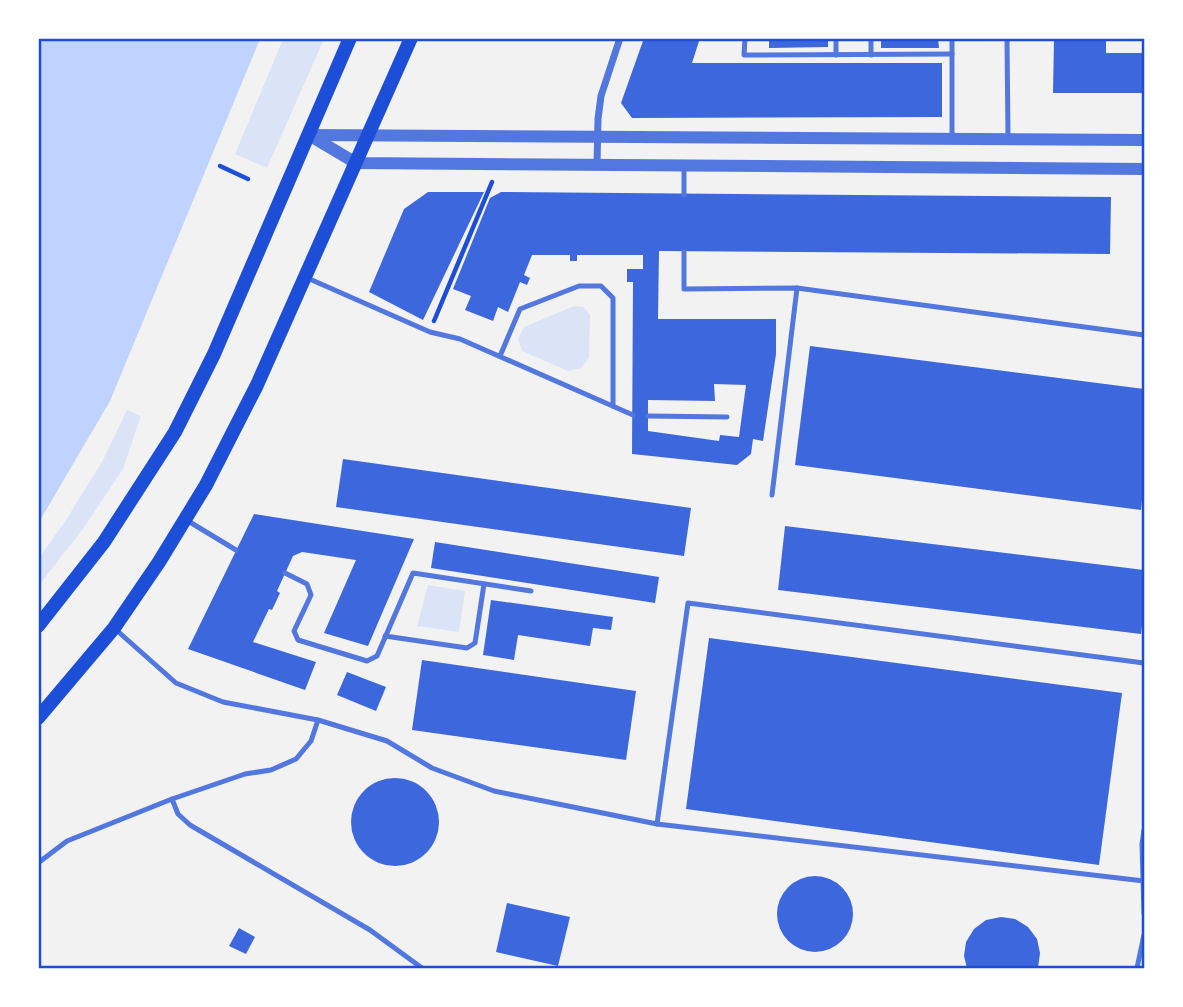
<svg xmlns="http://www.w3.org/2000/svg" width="1183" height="1007" viewBox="0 0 1183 1007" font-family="Roboto,sans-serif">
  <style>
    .green { fill: #dbe4f7 }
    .water { fill: #bfd3fe }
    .building { fill: #3d67dc; fill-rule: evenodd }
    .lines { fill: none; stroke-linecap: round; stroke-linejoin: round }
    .path { stroke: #1d4ed8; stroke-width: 4.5 }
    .service { stroke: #5277de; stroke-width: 5 }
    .minor { stroke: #5277de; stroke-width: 7 }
    .tertiary { stroke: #5277de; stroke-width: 12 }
    .secondary { stroke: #1d4ed8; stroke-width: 14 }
    .neatline { fill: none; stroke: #1d4ed8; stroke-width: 2.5 }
  </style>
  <rect width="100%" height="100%" fill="#f2f2f2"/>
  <g class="green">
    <path d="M283,39H324L267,168L235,154Z"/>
    <path d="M574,306L584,307L590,315L589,358L581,368L568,371L522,351L518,339L524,327Z"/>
    <path d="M127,410L141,416L123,469L83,529L39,585V558L66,520L103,460Z"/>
    <path d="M428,585L465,591L459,632L417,626Z"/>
  </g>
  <path class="water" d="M39,38L260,39L110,401L39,522Z"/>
  <g class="building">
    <path d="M644,38H700L692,63H942V117L632,118L621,103Z"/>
    <path d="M769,38H828V47L769,48Z"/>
    <path d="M881,38H938L939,48H881Z"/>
    <path d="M1054,38H1106V53H1144V93H1053Z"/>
    <path d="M428,192H484L423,320L369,292L404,209Z"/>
    <path d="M501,192L1111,197L1110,254L659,251L658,319H776V354L763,441L753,439L751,454L737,465L632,454L633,282H627V269H643V255H577V261H570V255H532L524,275L530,278L527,285L520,282L508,312L498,307L493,321L465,310L471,296L453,289L490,198ZM714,384L746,385L739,437L720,435L719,441L648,431V400L715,401Z"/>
    <path d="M810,346L1144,389V480L1141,510L795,465Z"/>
    <path d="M343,459L691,508L684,556L336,507Z"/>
    <path d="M254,514L414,539L368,646L324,633L356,560L302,552L293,556L277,591L280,593L272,610L269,609L253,642L316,662L305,690L188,649Z"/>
    <path d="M785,526L1144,570V608L1141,634L778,590Z"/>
    <path d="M435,542L659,577L655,603L431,568Z"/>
    <path d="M491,600L613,617L611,630L593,628L590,646L518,635L514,660L483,655Z"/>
    <path d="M709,638L1122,693L1099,865L686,809Z"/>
    <path d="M422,660L636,691L626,760L412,730Z"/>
    <path d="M347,672L386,687L376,711L337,695Z"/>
    <circle cx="395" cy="822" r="44"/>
    <circle cx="815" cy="914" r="38"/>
    <path d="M507,903L570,917L558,966L496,952Z"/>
    <path d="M1001,917L1015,919L1028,927L1037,939L1040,953L1038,968H967L964,956L966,942L974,929L986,920Z"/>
    <path d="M239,928L255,937L246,954L229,946Z"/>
  </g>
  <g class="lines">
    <g class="path">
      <path d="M220,166L248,179"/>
      <path d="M434,321L492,182"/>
    </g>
    <g class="service">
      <path d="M745,38L744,55L952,54"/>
      <path d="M836,38V55"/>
      <path d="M871,38V55"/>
      <path d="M952,38V139"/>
      <path d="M1007,38L1008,139"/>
      <path d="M684,167V195"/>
      <path d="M684,252V289L797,288L1144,335"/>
      <path d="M305,277L430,332L460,339L633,415"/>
      <path d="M500,356L520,309L579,286H601L613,298V406"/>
      <path d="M648,416L727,417"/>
      <path d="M772,495L797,288"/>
      <path d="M188,521L236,550"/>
      <path d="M285,573L307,584L311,595L294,631L298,640L367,661L377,656L413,573L531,591"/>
      <path d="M114,628L176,683L223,702L318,720L387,741L432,768L494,791L657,824L1144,881"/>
      <path d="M385,636L467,648L475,643L484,584"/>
      <path d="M172,799L178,814L190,825L370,930L422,968"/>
      <path d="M657,824L688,603L1144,663"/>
      <path d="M1144,830L1142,844L1144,914"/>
      <path d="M38,863L67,841L172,799L245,774L271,770L296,759L311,741L318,720"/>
      <path d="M1137,968L1144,935"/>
    </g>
    <path class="minor" d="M597,165L598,119L601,96L620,38"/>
    <g class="tertiary">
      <path d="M309,135L356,163L1144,169"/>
      <path d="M309,135L1144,140"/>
    </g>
    <g class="secondary">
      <path d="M38,626L104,542L175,432L214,354L350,38"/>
      <path d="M38,718L114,628L159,562L206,485L257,385L411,38"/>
    </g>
  </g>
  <rect width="1183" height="1007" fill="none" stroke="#ffffff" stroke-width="80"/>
  <rect x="40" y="40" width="1103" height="927" class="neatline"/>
</svg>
